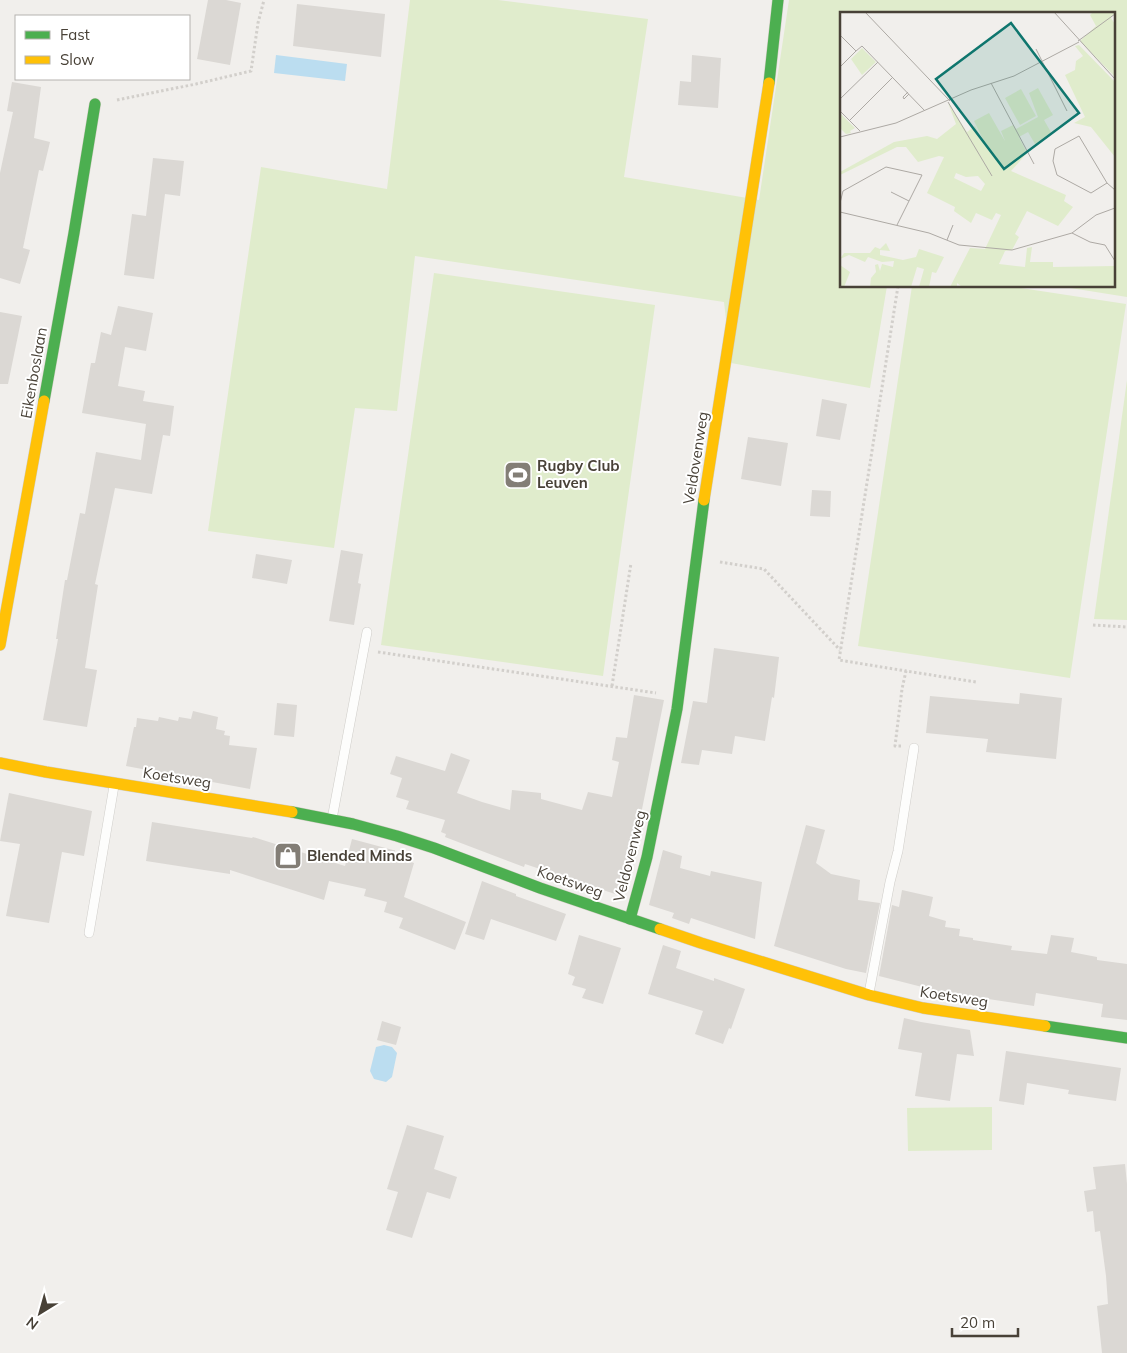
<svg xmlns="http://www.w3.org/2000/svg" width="1127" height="1353" viewBox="0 0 1127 1353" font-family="Mulish,sans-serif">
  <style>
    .green { fill: #e0eccc }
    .water { fill: #bbddf0 }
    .building { fill: #dbd8d4 }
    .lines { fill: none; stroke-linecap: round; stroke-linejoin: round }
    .lane-casing { stroke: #cfcdc9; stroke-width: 10 }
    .fast-casing { stroke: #d1ccc3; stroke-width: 12 }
    .slow-casing { stroke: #d1ccc3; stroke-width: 12 }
    .path { stroke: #d2cfcb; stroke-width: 3; stroke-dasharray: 2.5 2.5; stroke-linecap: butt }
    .lane { stroke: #fdfdfc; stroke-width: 9 }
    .fast { stroke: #4caf50; stroke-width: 11 }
    .slow { stroke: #ffc107; stroke-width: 11 }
    .labels { text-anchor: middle; stroke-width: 4; stroke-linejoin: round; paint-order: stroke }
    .street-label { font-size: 15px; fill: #484137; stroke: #fff }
    .poi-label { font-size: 15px; font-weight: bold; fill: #484137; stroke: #fff; text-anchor: start }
    .inset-road { fill: none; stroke: #ada9a4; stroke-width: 1 }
    .view { fill: #0f766e; fill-opacity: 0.15; stroke: #0f766e; stroke-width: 2.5 }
    .inset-edge { fill: none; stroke: #484137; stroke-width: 2.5 }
  </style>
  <rect width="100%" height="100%" fill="#f1efec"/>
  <g class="green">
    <path d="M410,0H498L648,19L624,177L759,200L789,0H1127V297L1058,286H1113V14H841V286H887L870,388L731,363L724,302L415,256L397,411L355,408L334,548L208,531L261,167L387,189Z"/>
    <path d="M434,273L655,305L603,676L381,645Z"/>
    <path d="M912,286H1008L1126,304L1070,678L858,646Z"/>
    <path d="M1127,380V620L1094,619Z"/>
    <path d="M992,1107V1150L908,1151L907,1108Z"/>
  </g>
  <g class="water">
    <path d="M276,55L347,64L345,81L274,73Z"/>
    <path d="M384,1045L392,1047L397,1053L392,1077L386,1082L374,1079L370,1071L376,1047Z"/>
  </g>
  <g class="building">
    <path d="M208,0H226L241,3L230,65L197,59Z"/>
    <path d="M297,4L385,14L381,57L293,46Z"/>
    <path d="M692,55L721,58L718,108L678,105L680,81L691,82Z"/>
    <path d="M12,82L41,87L34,138L50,142L43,171L39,170L23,248L30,250L20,284L0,278V173L13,112L7,111Z"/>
    <path d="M153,158L184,161L180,196L165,194L154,279L124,275L132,214L146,216Z"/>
    <path d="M118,306L153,313L146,351L125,347L118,386L145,391L143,401L174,406L170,436L163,435L152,494L115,488L95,584L98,585L85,668L97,670L87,727L43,720L58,639H56L65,580H67L80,513L85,514L96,452L141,460L146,424L82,413L91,363H95L101,332L111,335Z"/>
    <path d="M0,312L22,316L8,384H0Z"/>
    <path d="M822,399L847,404L840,440L816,436Z"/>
    <path d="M748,437L788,443L781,486L741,479Z"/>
    <path d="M812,490L831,491L830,517L810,516Z"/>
    <path d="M341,550L363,554L358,583L361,584L354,625L329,621Z"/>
    <path d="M256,554L292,560L287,584L252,578Z"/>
    <path d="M714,648L779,657L774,698L772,697L765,741L735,736L732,754L702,750L699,765L681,763L693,701L707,703Z"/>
    <path d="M1020,693L1062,698L1056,759L986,752L988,739L926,733L930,696L1019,704Z"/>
    <path d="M634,695L664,700L633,854L621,896L525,864L524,867L445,837L446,834L441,832L445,820L406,809L409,801L396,797L402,778L390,774L396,756L445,771L451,753L470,760L457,793L482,802L510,810L512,790L541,793V799L582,810L588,792L612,797L619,762L612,760L616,737L627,738Z"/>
    <path d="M277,703L297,705L294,737L274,735Z"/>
    <path d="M193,711L218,717L216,729L225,731L224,735L230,736L229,745L257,748L250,789L126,766L134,727H136L137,718L158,721L159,717L178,721L179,717L191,719Z"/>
    <path d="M9,793L92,811L84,856L62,852L49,923L6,916L20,844L0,841Z"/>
    <path d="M152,822L252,838L253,837L345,866L352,839L393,850H395L394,857L414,863L404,897L466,922L455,950L399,928L403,918L384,912L387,902L364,896L366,889L329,881L324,900L230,870V874L146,861Z"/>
    <path d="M806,825L825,830L816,863L831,874L860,880L858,900L880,903L866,973L846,969L774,946Z"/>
    <path d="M663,850L682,856L680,868L710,876L711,871L762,882L755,939L691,918L689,924L672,918L674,913L649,905Z"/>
    <path d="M482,881L516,894V896L566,914L556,941L491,919L484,940L465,934Z"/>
    <path d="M902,890L933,897L929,916L946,921L945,927L960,929L959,936L973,938V940L1012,946L1011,950L1047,954L1051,935L1074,938L1071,952L1097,957V960L1127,964V1020L1101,1017L1103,1004L1036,993L1034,1006L962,995L961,999L934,995V990L879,976L892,905L899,907Z"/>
    <path d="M579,935L621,948L603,1004L582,998L586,989L572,985L575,977L568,974Z"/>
    <path d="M663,945L681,951L676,968L714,981V978L745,989L731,1029L729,1028L723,1044L695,1034L703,1011L648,994Z"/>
    <path d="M904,1018L921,1022L970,1030L974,1056L957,1054L950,1101L915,1096L922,1053L898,1049Z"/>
    <path d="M382,1021L401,1027L396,1045L377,1040Z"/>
    <path d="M1006,1051L1121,1068L1116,1101L1068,1094L1069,1090L1027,1083L1024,1105L999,1101Z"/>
    <path d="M407,1125L444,1136L434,1169L457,1177L450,1199L427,1192L412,1238L386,1230L398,1192L387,1189Z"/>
    <path d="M1125,1164L1127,1184V1353H1102L1097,1306L1108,1304L1106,1276L1100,1231L1095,1232L1093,1211L1087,1212L1084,1191L1096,1189L1093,1167Z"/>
  </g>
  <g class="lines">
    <defs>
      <g id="lane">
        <path d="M332,819L367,632"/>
        <path d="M89,933L114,786"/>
        <path d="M869,993L890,882L898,851L914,748"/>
      </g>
      <g id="fast">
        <path d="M769,83L778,0"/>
        <path d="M44,401L74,233L95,104"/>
        <path d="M292,812L353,824L397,836L434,848L540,888L660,929"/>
        <path d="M630,919L647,857L677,709L704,500"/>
        <path d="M1045,1026L1127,1038"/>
      </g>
      <g id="slow">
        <path d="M704,500L769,83"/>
        <path d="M0,645L44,401"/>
        <path d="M0,763L46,772L292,812"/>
        <path d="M660,929L701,943L869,995L923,1008L1045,1026"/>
      </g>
    </defs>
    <use href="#lane" class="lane-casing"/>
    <use href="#fast" class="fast-casing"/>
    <use href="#slow" class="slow-casing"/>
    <g class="path">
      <path d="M117,100L196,84L251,71L258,23L264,0"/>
      <path d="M898,286L839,660L906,671"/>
      <path d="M720,562L764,569L840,650"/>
      <path d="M1093,625L1127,627"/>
      <path d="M378,652L656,693"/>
      <path d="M612,686L631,563"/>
      <path d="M901,746H895L902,689L906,671L976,682"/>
    </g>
    <use href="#lane" class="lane"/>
    <use href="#fast" class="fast"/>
    <use href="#slow" class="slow"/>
  </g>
  <defs>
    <symbol id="stadium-square" viewBox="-11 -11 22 22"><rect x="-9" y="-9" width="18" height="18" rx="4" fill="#837e76" stroke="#fff"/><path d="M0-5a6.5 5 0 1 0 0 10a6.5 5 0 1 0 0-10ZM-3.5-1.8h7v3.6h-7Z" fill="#fff"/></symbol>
    <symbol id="shop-square" viewBox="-11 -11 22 22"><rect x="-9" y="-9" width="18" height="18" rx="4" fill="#837e76" stroke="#fff"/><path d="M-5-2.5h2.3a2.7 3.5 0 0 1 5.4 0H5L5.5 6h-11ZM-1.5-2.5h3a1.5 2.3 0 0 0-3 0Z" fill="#fff"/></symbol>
  </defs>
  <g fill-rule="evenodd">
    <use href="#stadium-square" x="502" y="459" width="32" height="32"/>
    <use href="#shop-square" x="272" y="840" width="32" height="32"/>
  </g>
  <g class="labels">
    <g class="street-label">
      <text transform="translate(34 373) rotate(-80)" y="5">Eikenboslaan</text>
      <text transform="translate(696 458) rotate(-81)" y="5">Veldovenweg</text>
      <text transform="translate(177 778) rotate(9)" y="5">Koetsweg</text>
      <text transform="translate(630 856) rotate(-76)" y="5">Veldovenweg</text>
      <text transform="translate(570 882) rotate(19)" y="5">Koetsweg</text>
      <text transform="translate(954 997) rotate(9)" y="5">Koetsweg</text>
    </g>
    <g class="poi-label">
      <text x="537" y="471">Rugby Club<tspan x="537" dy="17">Leuven</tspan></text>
      <text x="307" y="861">Blended Minds</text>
    </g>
  </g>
  <g transform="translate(840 12)">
    <rect width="275" height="275" fill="#f1efec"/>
    <path d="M253,0H275L271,6L275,12L274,64L240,29L256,14L250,3ZM239,33L275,70V145L251,115L234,111L245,105L225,63L235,58L236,49L243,44L235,34ZM22,36L36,50L22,63L11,47ZM198,76L213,103L204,108L212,122L195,132L188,120L179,125L187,141L171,159L226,183L224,189L233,195L218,214L187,199L175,222L179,225L172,238L165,239L159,252L185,255L187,236L192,235L190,250H213V255L275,254V275H122L117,271V275H110L130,236L145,237L161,203L156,201L152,208L136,201L131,211L114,199L115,195L87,181L104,145L99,144L78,150L66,135H57L0,163V160L54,130L87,124L97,127L116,112L108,91L127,120L135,114L148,138L134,109L149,101L165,129L161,119L173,113L176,117L198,105L189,81ZM116,161L126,165L138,164L145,172L141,179L114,166ZM181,77L196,104L180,113L165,86ZM1,102L15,116L10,119L11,121L6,122L0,116ZM46,231L50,239L40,238V243L63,248L76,245L79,237L104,245L96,261L92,260L89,275H79L84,257L77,255L71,275H30L31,266L36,260L35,253L38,252L40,259L42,252L53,255L54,249L42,250L28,245L25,250L9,243L0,247L4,241H30L35,235L40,237ZM0,253L10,260L4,275H0Z" fill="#e0eccc" fill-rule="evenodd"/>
    <path class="inset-road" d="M25,0L110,89M214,0L275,67M0,23L16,39L22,34L85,99M238,29L275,2M196,37L227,99M0,55L16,39M151,71L194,152M68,80L63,85L64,87L69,82M0,87L38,50M108,90L152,164M0,99L20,119M9,109L53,65M0,125L56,111L131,78L174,64L239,30M267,171L251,181L217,163L213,149L215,137L239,124L267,171L275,178M51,180L69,189M0,191L3,179L46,155L82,163L57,213M0,200L89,221L119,233L172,238L232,221L256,203L275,196M232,221L250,230L265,233L275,249M107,228L113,213"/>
    <path class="view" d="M171,11L239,101L164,157L96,67Z"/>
    <rect width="275" height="275" class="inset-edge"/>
  </g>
  <rect x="15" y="15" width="175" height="65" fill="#ffffff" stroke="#b6b3af"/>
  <rect x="25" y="31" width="25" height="8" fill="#4caf50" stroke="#b6b3af"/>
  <text x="60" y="40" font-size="15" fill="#484137">Fast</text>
  <rect x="25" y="56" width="25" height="8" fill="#ffc107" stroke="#b6b3af"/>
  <text x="60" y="65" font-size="15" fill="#484137">Slow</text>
  <g transform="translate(40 1313) rotate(217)" stroke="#ffffff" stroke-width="4" paint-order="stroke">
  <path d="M0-4L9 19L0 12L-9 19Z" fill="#484137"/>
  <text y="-8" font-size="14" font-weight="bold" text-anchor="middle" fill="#484137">N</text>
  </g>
  <path d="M952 1328v8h66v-8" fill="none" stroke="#484137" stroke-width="2.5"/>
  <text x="960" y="1328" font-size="15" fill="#484137" stroke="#ffffff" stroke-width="4" paint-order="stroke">20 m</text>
</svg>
